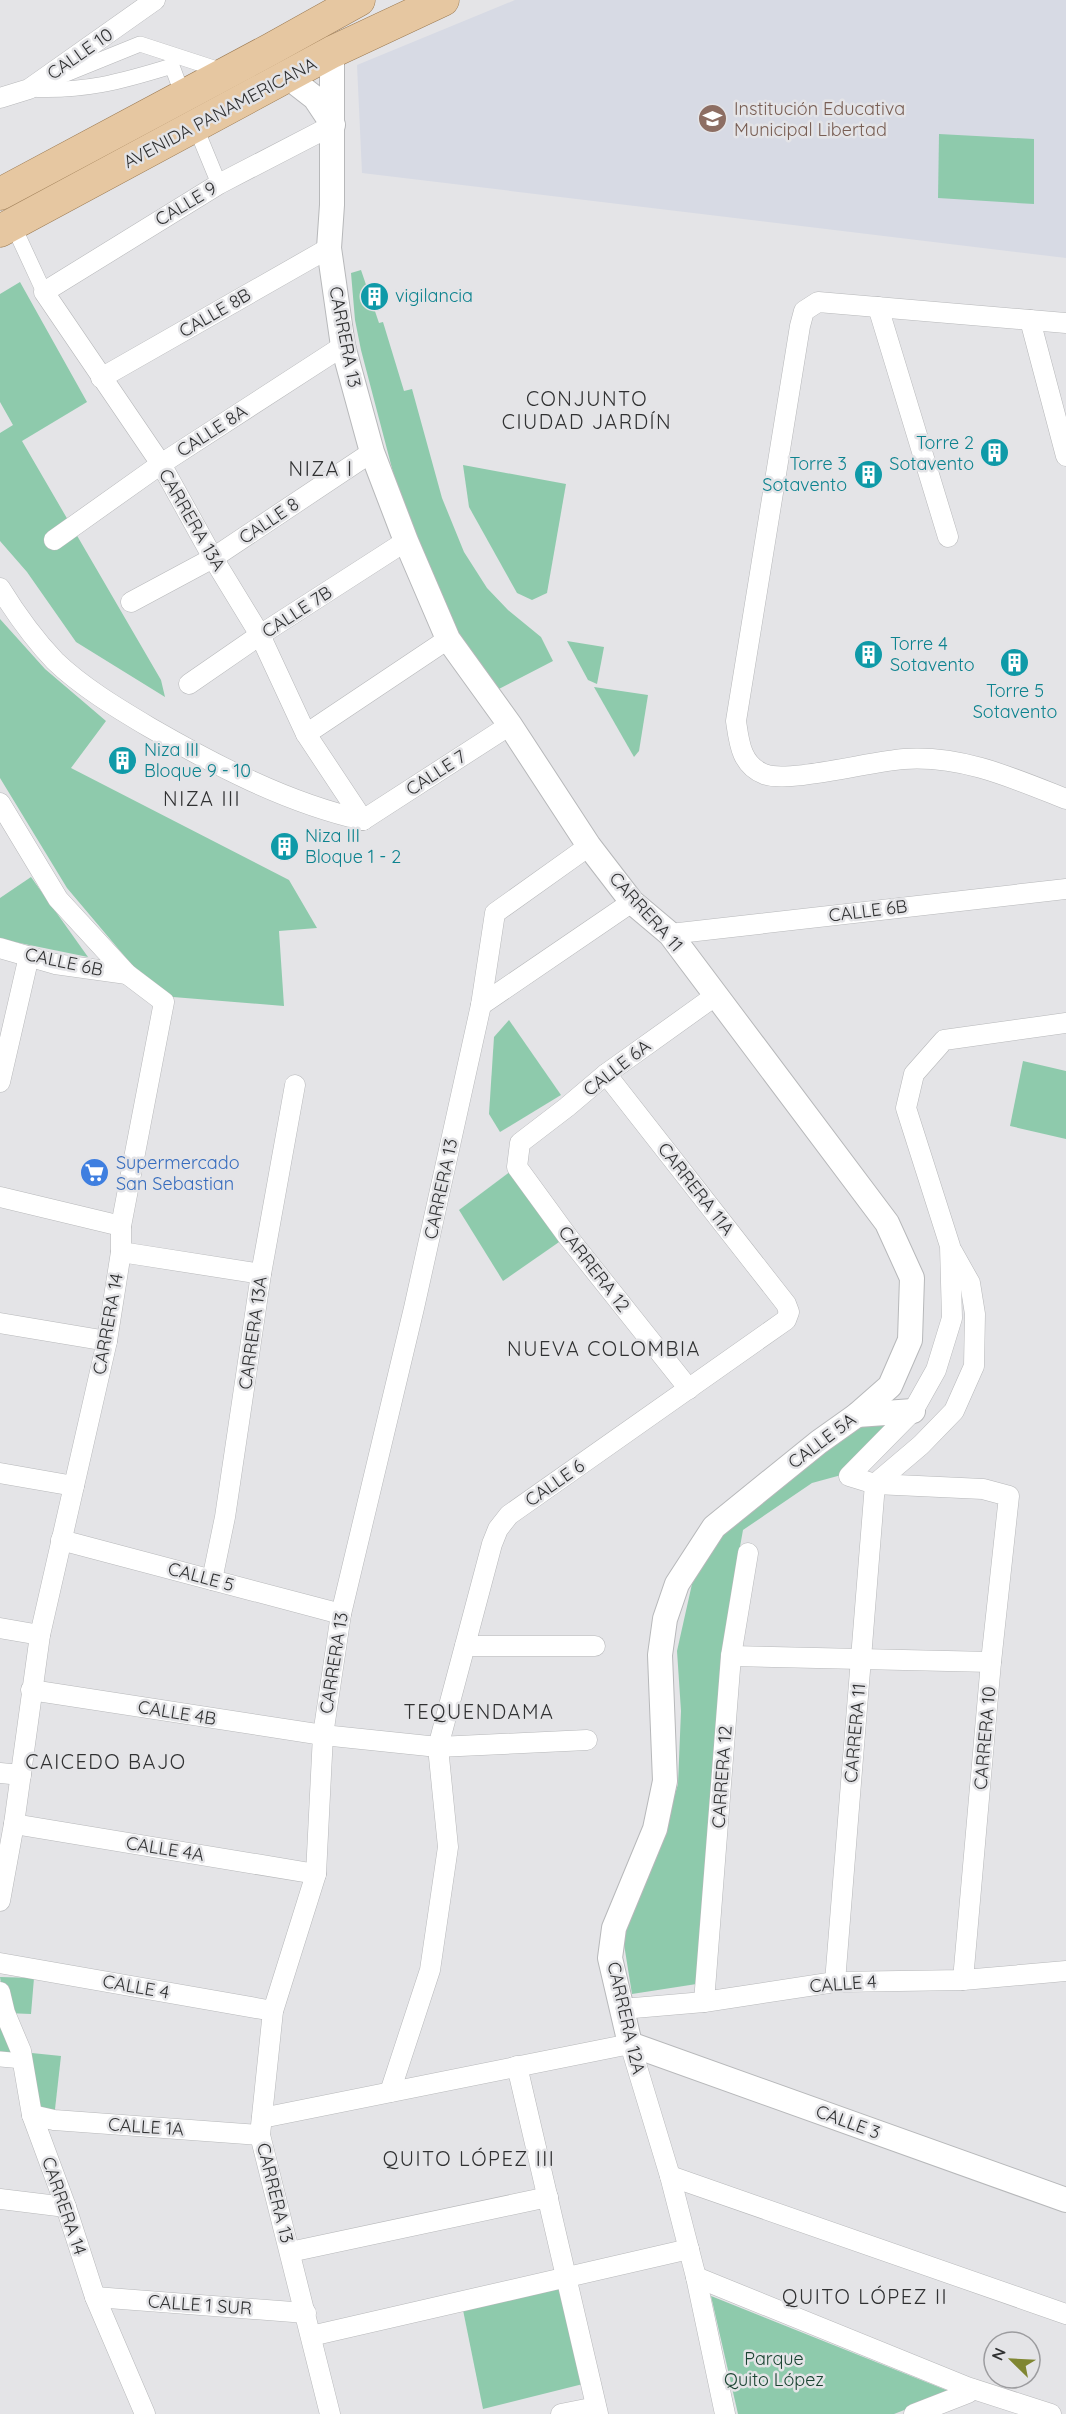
<svg xmlns="http://www.w3.org/2000/svg" width="1066" height="2414" viewBox="0 0 1066 2414" font-family="Quicksand,sans-serif">
  <style>
    .built { fill: #d7dae4 }
    .green { fill: #8ecaac }
    .lines { fill: none; stroke-linecap: round; stroke-linejoin: round }
    .pedestrian-casing { stroke: #b7b8ba; stroke-width: 16 }
    .minor-casing { stroke: #b7b8ba; stroke-width: 21 }
    .tertiary-casing { stroke: #b7b8ba; stroke-width: 26 }
    .primary-casing { stroke: #9b7a52; stroke-width: 33 }
    .pedestrian { stroke: #fff; stroke-width: 15 }
    .minor { stroke: #fff; stroke-width: 20 }
    .tertiary { stroke: #fff; stroke-width: 24 }
    .primary { stroke: #e6c7a1; stroke-width: 32 }
    .labels { text-anchor: middle; stroke-width: 5; stroke-linejoin: round; paint-order: stroke }
    .street-label { font-size: 18px; fill: #303132; stroke: #e4e4e7 }
    .education-label { font-size: 18px; fill: #785e54; stroke: #e4e4e7; text-anchor: start }
    .culture-label { font-size: 18px; fill: #0d838f; stroke: #e4e4e7; text-anchor: start }
    .shop-label { font-size: 18px; fill: #366cbe; stroke: #e4e4e7; text-anchor: start }
    .park-label { font-size: 18px; fill: #1b4432; stroke: #e4e4e7 }
    .neighbourhood-label { font-size: 20px; letter-spacing: 1.5px; fill: #303132; stroke: #e4e4e7 }
  </style>
  <rect width="100%" height="100%" fill="#e4e4e7"/>
  <path class="built" d="M515,0H1066V258L362,173L357,65Z"/>
  <g class="green">
    <path d="M939,134L1034,139V204L938,198Z"/>
    <path d="M361,270L379,323L383,322L404,391L412,389L442,498L464,552L487,588L508,610L541,637L553,661L495,691L451,626L399,495L361,350L355,320L351,273Z"/>
    <path d="M20,282L87,402L22,441L161,680L165,697L76,642L27,572L0,541V433L13,425L0,402V294Z"/>
    <path d="M463,465L566,484L547,593L532,600L517,593L469,507Z"/>
    <path d="M0,619L45,669L106,721L71,768L289,880L317,928L279,931L284,1006L173,997L132,965L67,888L0,778Z"/>
    <path d="M567,641L604,647L597,684L588,680Z"/>
    <path d="M594,687L648,695L639,751L634,757Z"/>
    <path d="M31,877L88,957L0,939V898Z"/>
    <path d="M509,1020L561,1095L500,1132L489,1114L494,1037Z"/>
    <path d="M1023,1061L1066,1071V1139L1010,1126Z"/>
    <path d="M511,1171L562,1240L503,1281L459,1210Z"/>
    <path d="M905,1417L845,1474L812,1483L743,1530L726,1625L714,1756L703,1983L632,1994L623,1938L642,1882L666,1825L678,1784L681,1711L677,1651L692,1584L720,1536L861,1423Z"/>
    <path d="M0,1977L34,1978L31,2014L6,2013Z"/>
    <path d="M0,2025L13,2055L0,2053Z"/>
    <path d="M22,2052L61,2056L54,2118L34,2114Z"/>
    <path d="M559,2286L583,2384L483,2409L463,2310Z"/>
    <path d="M711,2296L951,2392L894,2414H738Z"/>
  </g>
  <g class="lines">
    <defs>
      <g id="pedestrian">
        <path d="M51,80L140,44L226,72"/>
        <path d="M29,89C84,92 120,82 172,66L179,85"/>
        <path d="M198,133L219,184"/>
        <path d="M13,225L44,292"/>
        <path d="M0,2059L23,2061"/>
      </g>
      <g id="minor">
        <path d="M0,98L29,89L155,0"/>
        <path d="M333,125L219,184L44,292L161,464L213,558L260,635L306,734L363,820"/>
        <path d="M878,307L948,537"/>
        <path d="M1030,320L1066,456"/>
        <path d="M1066,323L818,302L804,311L800,326L736,721C739,742 741,765 764,774C787,784 872,761 904,759C962,755 1013,778 1066,799"/>
        <path d="M101,378L329,248"/>
        <path d="M54,540L161,464L343,346"/>
        <path d="M0,588C16,614 34,639 55,661C82,687 117,708 149,727C215,765 287,803 363,820"/>
        <path d="M131,602L213,558L372,452"/>
        <path d="M189,684L260,635L406,541"/>
        <path d="M306,734L448,639"/>
        <path d="M0,803L58,899L127,974L164,1002L121,1226V1252L107,1341L40,1635L14,1824L0,1901"/>
        <path d="M363,820L510,725"/>
        <path d="M670,934L1066,889"/>
        <path d="M0,948L55,964L127,974"/>
        <path d="M481,1005L632,902"/>
        <path d="M0,1082L29,956"/>
        <path d="M0,1197L121,1226"/>
        <path d="M121,1252L261,1274"/>
        <path d="M0,1323L107,1341"/>
        <path d="M689,1389L568,1237L517,1167L520,1143L567,1107L606,1074L715,996"/>
        <path d="M0,1473L74,1486"/>
        <path d="M61,1540L341,1614"/>
        <path d="M212,1580L225,1517L261,1274L295,1085"/>
        <path d="M0,1628L40,1635"/>
        <path d="M465,1646H595"/>
        <path d="M731,1656L991,1662"/>
        <path d="M31,1690L323,1735L438,1747L587,1740"/>
        <path d="M0,1773L21,1775"/>
        <path d="M14,1824L316,1874"/>
        <path d="M0,1963L273,2011"/>
        <path d="M963,1980L991,1662L1009,1496L983,1489L875,1484L849,1476L913,1411L936,1370L952,1318L950,1246L906,1108L914,1074L944,1040L1066,1023"/>
        <path d="M835,1982L875,1484L921,1445L954,1411L974,1366L975,1314L970,1283L952,1251"/>
        <path d="M0,1992L5,2013L21,2051L32,2115L66,2207L95,2297L145,2414"/>
        <path d="M704,2002L731,1656L748,1553"/>
        <path d="M622,2009L704,2002L835,1982L963,1980L1066,1971"/>
        <path d="M517,2066L598,2414"/>
        <path d="M390,2092L430,1970L448,1847L438,1747L492,1544L498,1529L509,1515L786,1320L789,1312L786,1304L606,1074"/>
        <path d="M32,2115L54,2120L260,2135"/>
        <path d="M262,2118L630,2044L670,2176L696,2277L725,2414"/>
        <path d="M670,2176L1066,2314"/>
        <path d="M0,2199L66,2207"/>
        <path d="M290,2252L548,2197"/>
        <path d="M696,2277L967,2387L1051,2414"/>
        <path d="M95,2297L306,2313"/>
        <path d="M311,2336L689,2249"/>
        <path d="M330,2414L260,2135L273,2011L316,1874L323,1735L341,1614L414,1308L481,1005L495,913L589,846"/>
        <path d="M561,2414L596,2407"/>
        <path d="M914,2414L968,2393L972,2389"/>
      </g>
      <g id="tertiary">
        <path d="M332,52V205L329,248L343,346L372,452L406,541L448,639L510,725L589,846L632,902L670,934L887,1223L912,1278L910,1340L890,1386L857,1415L819,1442L714,1527L677,1584L665,1619L660,1655L665,1781L655,1829L614,1928L610,1958L630,2044L1066,2200"/>
        <path d="M288,77L315,98L333,125"/>
        <path d="M857,1415L913,1411"/>
      </g>
      <g id="primary">
        <path d="M0,194L271,49L359,0"/>
        <path d="M0,231L332,52L443,0"/>
      </g>
    </defs>
    <use href="#pedestrian" class="pedestrian-casing"/>
    <use href="#minor" class="minor-casing"/>
    <use href="#tertiary" class="tertiary-casing"/>
    <use href="#primary" class="primary-casing"/>
    <use href="#pedestrian" class="pedestrian"/>
    <use href="#minor" class="minor"/>
    <use href="#tertiary" class="tertiary"/>
    <use href="#primary" class="primary"/>
  </g>
  <defs>
    <symbol id="school-disc" viewBox="-11 -11 22 22"><circle r="9.5" fill="#8d6e63" stroke="#e4e4e7"/><path d="M0-5L7-2L0 1L-7-2ZM-4 1L0 2.5L4 1V4Q0 6-4 4Z" fill="#fff"/></symbol>
    <symbol id="building-disc" viewBox="-11 -11 22 22"><circle r="9.5" fill="#0f9aa8" stroke="#e4e4e7"/><path d="M-4-6H4V6H1V3H-1V6H-4ZM-2.5-4.3h1.7v1.8h-1.7ZM.8-4.3h1.7v1.8H.8ZM-2.5-1h1.7V.8h-1.7ZM.8-1h1.7V.8H.8Z" fill="#fff"/></symbol>
    <symbol id="supermarket-disc" viewBox="-11 -11 22 22"><circle r="9.5" fill="#3f7fe0" stroke="#e4e4e7"/><path d="M-6-5.5h2.5l.6 2H6L4.5 2H-2.5L-4.4-4H-6ZM-1.5 3.2a1.3 1.3 0 1 0 .1 0ZM3 3.2a1.3 1.3 0 1 0 .1 0Z" fill="#fff"/></symbol>
  </defs>
  <g fill-rule="evenodd">
    <use href="#school-disc" x="696" y="102" width="33" height="33"/>
    <use href="#building-disc" x="358" y="280" width="33" height="33"/>
    <use href="#building-disc" x="978" y="436" width="33" height="33"/>
    <use href="#building-disc" x="852" y="458" width="33" height="33"/>
    <use href="#building-disc" x="852" y="638" width="33" height="33"/>
    <use href="#building-disc" x="998" y="646" width="33" height="33"/>
    <use href="#building-disc" x="106" y="744" width="33" height="33"/>
    <use href="#building-disc" x="268" y="830" width="33" height="33"/>
    <use href="#supermarket-disc" x="78" y="1156" width="33" height="33"/>
  </g>
  <g class="labels">
    <g class="street-label">
      <text transform="translate(80 54) rotate(-35)" y="6">CALLE 10</text>
      <text transform="translate(220 113) rotate(-28)" y="6">AVENIDA PANAMERICANA</text>
      <text transform="translate(186 204) rotate(-31)" y="6">CALLE 9</text>
      <text transform="translate(215 313) rotate(-30)" y="6">CALLE 8B</text>
      <text transform="translate(345 337) rotate(79)" y="6">CARRERA 13</text>
      <text transform="translate(212 431) rotate(-33)" y="6">CALLE 8A</text>
      <text transform="translate(192 520) rotate(60)" y="6">CARRERA 13A</text>
      <text transform="translate(269 521) rotate(-34)" y="6">CALLE 8</text>
      <text transform="translate(297 612) rotate(-33)" y="6">CALLE 7B</text>
      <text transform="translate(436 773) rotate(-33)" y="6">CALLE 7</text>
      <text transform="translate(868 911) rotate(-7)" y="6">CALLE 6B</text>
      <text transform="translate(646 912) rotate(48)" y="6">CARRERA 11</text>
      <text transform="translate(64 962) rotate(12)" y="6">CALLE 6B</text>
      <text transform="translate(617 1068) rotate(-38)" y="6">CALLE 6A</text>
      <text transform="translate(441 1189) rotate(-78)" y="6">CARRERA 13</text>
      <text transform="translate(696 1189) rotate(52)" y="6">CARRERA 11A</text>
      <text transform="translate(594 1269) rotate(52)" y="6">CARRERA 12</text>
      <text transform="translate(108 1324) rotate(-80)" y="6">CARRERA 14</text>
      <text transform="translate(253 1333) rotate(-82)" y="6">CARRERA 13A</text>
      <text transform="translate(822 1441) rotate(-37)" y="6">CALLE 5A</text>
      <text transform="translate(555 1483) rotate(-35)" y="6">CALLE 6</text>
      <text transform="translate(201 1577) rotate(15)" y="6">CALLE 5</text>
      <text transform="translate(334 1663) rotate(-81)" y="6">CARRERA 13</text>
      <text transform="translate(177 1713) rotate(9)" y="6">CALLE 4B</text>
      <text transform="translate(855 1733) rotate(-85)" y="6">CARRERA 11</text>
      <text transform="translate(985 1738) rotate(-85)" y="6">CARRERA 10</text>
      <text transform="translate(722 1777) rotate(-86)" y="6">CARRERA 12</text>
      <text transform="translate(165 1849) rotate(9)" y="6">CALLE 4A</text>
      <text transform="translate(843 1984) rotate(-4)" y="6">CALLE 4</text>
      <text transform="translate(136 1987) rotate(10)" y="6">CALLE 4</text>
      <text transform="translate(626 2018) rotate(77)" y="6">CARRERA 12A</text>
      <text transform="translate(848 2122) rotate(20)" y="6">CALLE 3</text>
      <text transform="translate(146 2127) rotate(4)" y="6">CALLE 1A</text>
      <text transform="translate(275 2193) rotate(76)" y="6">CARRERA 13</text>
      <text transform="translate(64 2206) rotate(71)" y="6">CARRERA 14</text>
      <text transform="translate(200 2305) rotate(4)" y="6">CALLE 1 SUR</text>
    </g>
    <g class="education-label">
      <text x="734" y="115">Institución Educativa<tspan x="734" dy="21">Municipal Libertad</tspan></text>
    </g>
    <g class="culture-label">
      <text x="395" y="302">vigilancia</text>
      <text x="974" y="449" text-anchor="end">Torre 2<tspan x="974" dy="21">Sotavento</tspan></text>
      <text x="847" y="470" text-anchor="end">Torre 3<tspan x="847" dy="21">Sotavento</tspan></text>
      <text x="890" y="650">Torre 4<tspan x="890" dy="21">Sotavento</tspan></text>
      <text x="1015" y="697" text-anchor="middle">Torre 5<tspan x="1015" dy="21">Sotavento</tspan></text>
      <text x="144" y="756">Niza III<tspan x="144" dy="21">Bloque 9 - 10</tspan></text>
      <text x="305" y="842">Niza III<tspan x="305" dy="21">Bloque 1 - 2</tspan></text>
    </g>
    <g class="shop-label">
      <text x="116" y="1169">Supermercado<tspan x="116" dy="21">San Sebastian</tspan></text>
    </g>
    <g class="park-label">
      <text x="774" y="2365">Parque<tspan x="774" dy="21">Quito López</tspan></text>
    </g>
    <g class="neighbourhood-label">
      <text x="587" y="406">CONJUNTO<tspan x="587" dy="23">CIUDAD JARDÍN</tspan></text>
      <text x="321" y="476">NIZA I</text>
      <text x="202" y="806">NIZA III</text>
      <text x="604" y="1356">NUEVA COLOMBIA</text>
      <text x="479" y="1719">TEQUENDAMA</text>
      <text x="106" y="1769">CAICEDO BAJO</text>
      <text x="469" y="2166">QUITO LÓPEZ III</text>
      <text x="865" y="2304">QUITO LÓPEZ II</text>
    </g>
  </g>
  <g transform="translate(1012 2360) rotate(294)"><circle r="28" fill="#e4e4e7" stroke="#9c9c9f" stroke-width="1.5"/>
  <path d="M0-4.5L10 22L0 15L-10 22Z" fill="#808632"/>
  <text y="-9" font-size="16" font-weight="bold" text-anchor="middle" fill="#303132">N</text>
  </g>
</svg>
